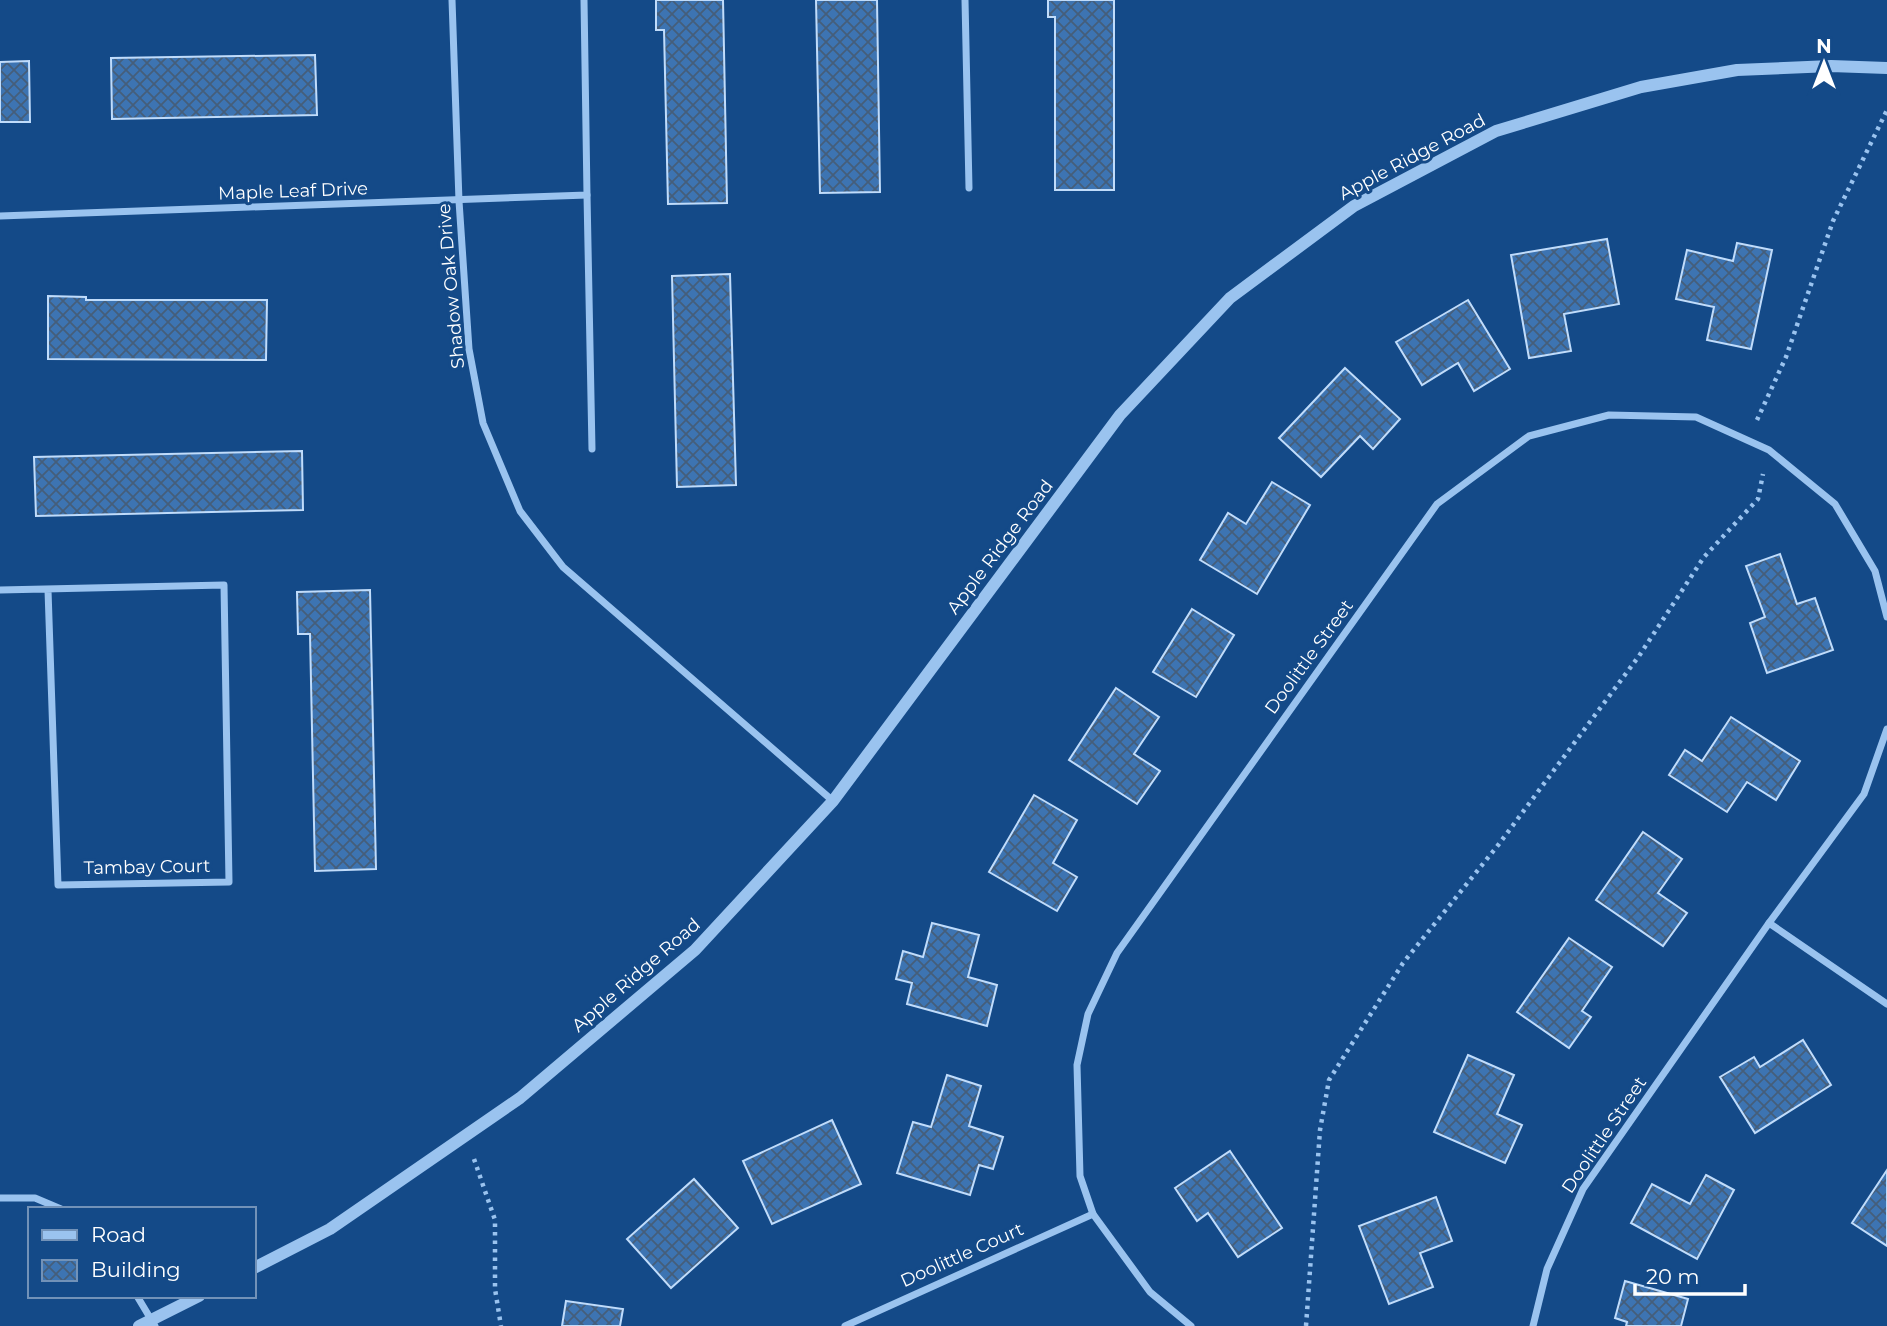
<svg xmlns="http://www.w3.org/2000/svg" width="1887" height="1326" viewBox="0 0 1887 1326" font-family="Montserrat,sans-serif">
  <style>
    .building { fill: url(#building-cross-hatch); stroke: #c0dcfb; stroke-width: 2 }
    .lines { fill: none; stroke-linecap: round; stroke-linejoin: round }
    .path { stroke: #9ac3ef; stroke-width: 4.5; stroke-dasharray: 3.5 5; stroke-linecap: butt }
    .minor { stroke: #9ac3ef; stroke-width: 7 }
    .tertiary { stroke: #9ac3ef; stroke-width: 12 }
    .labels { text-anchor: middle; stroke-width: 6; stroke-linejoin: round; paint-order: stroke }
    .street-label { font-size: 18px; fill: #fff; stroke: #144a88 }
  </style>
  <defs>
    <pattern id="building-cross-hatch" width="8" height="8" patternUnits="userSpaceOnUse" patternTransform="scale(1.75)"><rect width="8" height="8" fill="#3d74b2"/><path d="M0 0l8 8M0 8l8-8" fill="none" stroke="#455e7a"/></pattern>
  </defs>
  <rect width="100%" height="100%" fill="#144a88"/>
  <g class="building">
    <path d="M656,0H723L727,203L668,204L664,30H656Z"/>
    <path d="M816,0H877L880,192L820,193Z"/>
    <path d="M1048,0H1114V190H1055V17H1048Z"/>
    <path d="M315,55L317,115L112,119L111,58Z"/>
    <path d="M29,61L30,122H0V62Z"/>
    <path d="M1607,239L1619,304L1564,314L1571,351L1529,358L1511,255Z"/>
    <path d="M1737,243L1772,250L1751,349L1707,340L1714,307L1676,299L1687,250L1733,261Z"/>
    <path d="M730,274L736,485L677,487L672,276Z"/>
    <path d="M48,296L86,297V300H267L266,360L48,359Z"/>
    <path d="M1468,300L1510,369L1474,391L1458,363L1422,385L1396,342Z"/>
    <path d="M1345,368L1400,419L1373,449L1360,436L1321,477L1279,438Z"/>
    <path d="M302,451L303,510L36,516L34,457Z"/>
    <path d="M1272,482L1310,505L1257,594L1200,560L1228,513L1246,524Z"/>
    <path d="M1780,554L1797,604L1815,598L1833,650L1767,673L1750,623L1765,617L1746,566Z"/>
    <path d="M370,590L376,869L315,871L310,634H298L297,592Z"/>
    <path d="M1192,609L1234,635L1196,697L1153,672Z"/>
    <path d="M1116,688L1159,717L1134,754L1160,771L1137,804L1069,760Z"/>
    <path d="M1731,717L1800,761L1776,800L1747,782L1727,812L1669,775L1685,750L1702,761Z"/>
    <path d="M1034,795L1077,820L1053,863L1077,877L1057,911L989,872Z"/>
    <path d="M1643,832L1682,859L1658,893L1687,913L1663,946L1596,900Z"/>
    <path d="M932,923L979,935L968,977L997,985L987,1026L907,1004L912,983L896,979L903,951L923,957Z"/>
    <path d="M1569,938L1612,967L1582,1011L1591,1017L1569,1048L1517,1012Z"/>
    <path d="M1803,1040L1831,1085L1755,1133L1720,1077L1754,1057L1760,1067Z"/>
    <path d="M1468,1055L1514,1075L1497,1114L1522,1125L1505,1163L1434,1132Z"/>
    <path d="M947,1075L981,1086L969,1126L1003,1137L993,1169L979,1165L970,1195L897,1173L913,1122L931,1127Z"/>
    <path d="M832,1120L861,1184L772,1224L743,1161Z"/>
    <path d="M1230,1151L1282,1228L1238,1257L1208,1213L1197,1221L1175,1188Z"/>
    <path d="M1887,1170V1246L1852,1223Z"/>
    <path d="M1706,1175L1734,1190L1697,1259L1631,1223L1652,1184L1690,1204Z"/>
    <path d="M694,1179L738,1228L671,1288L627,1239Z"/>
    <path d="M1436,1197L1452,1241L1420,1253L1433,1287L1389,1304L1359,1226Z"/>
    <path d="M1625,1281L1688,1299L1681,1326H1626L1627,1322L1615,1318Z"/>
    <path d="M566,1301L623,1309L620,1326H562Z"/>
  </g>
  <g class="lines">
    <g class="path">
      <path d="M1757,420L1786,357L1833,221L1887,110"/>
      <path d="M474,1159L495,1220V1289L501,1326"/>
      <path d="M1306,1326L1320,1130L1329,1080L1403,963L1499,844L1639,656L1704,557L1758,499L1763,474"/>
    </g>
    <g class="minor">
      <path d="M452,0L459,201L469,349L483,423L520,511L563,567L833,801"/>
      <path d="M965,0L969,188"/>
      <path d="M587,195L592,449"/>
      <path d="M0,216L587,195L584,0"/>
      <path d="M0,590L224,585L229,882L58,885L48,590"/>
      <path d="M1769,923L1887,1004"/>
      <path d="M0,1198H35L61,1209"/>
      <path d="M137,1296L155,1326"/>
      <path d="M845,1326L1093,1214"/>
      <path d="M1191,1326L1150,1292L1093,1214L1080,1176L1077,1065L1088,1014L1117,953L1437,504L1529,436L1609,415L1696,417L1769,450L1835,504L1875,571L1887,617"/>
      <path d="M1533,1326L1547,1269L1583,1189L1769,923L1864,794L1887,729"/>
    </g>
    <g class="tertiary">
      <path d="M254,1268L330,1229L520,1098L695,950L833,801L1120,415L1230,298L1354,206L1496,131L1641,87L1737,70L1831,66L1887,68"/>
      <path d="M139,1326L199,1296"/>
    </g>
  </g>
  <g class="labels">
    <g class="street-label">
      <text transform="translate(1412 157) rotate(-28)" y="6">Apple Ridge Road</text>
      <text transform="translate(293 191) rotate(-2)" y="6">Maple Leaf Drive</text>
      <text transform="translate(451 286) rotate(-95)" y="6">Shadow Oak Drive</text>
      <text transform="translate(1000 547) rotate(-53)" y="6">Apple Ridge Road</text>
      <text transform="translate(1309 657) rotate(-54)" y="6">Doolittle Street</text>
      <text transform="translate(147 867) rotate(-1)" y="6">Tambay Court</text>
      <text transform="translate(636 975) rotate(-41)" y="6">Apple Ridge Road</text>
      <text transform="translate(1604 1135) rotate(-56)" y="6">Doolittle Street</text>
      <text transform="translate(962 1255) rotate(-24)" y="6">Doolittle Court</text>
    </g>
  </g>
  <rect x="28" y="1207" width="228" height="91" fill="#144a88" stroke="#7292b8" stroke-width="2"/>
  <rect x="42" y="1230" width="35" height="10" fill="#9ac3ef" stroke="#7292b8" stroke-width="2"/>
  <text x="91" y="1242" font-size="21" fill="#ffffff">Road</text>
  <rect x="42" y="1260" width="35" height="21" fill="url(#building-cross-hatch)" stroke="#7292b8" stroke-width="2"/>
  <text x="91" y="1277" font-size="21" fill="#ffffff">Building</text>
  <g transform="translate(1824 63)" stroke="#144a88" stroke-width="5" paint-order="stroke">
  <path d="M0-5L12 26L0 18L-12 26Z" fill="#ffffff"/>
  <text y="-10" font-size="19" font-weight="bold" text-anchor="middle" fill="#ffffff">N</text>
  </g>
  <path d="M1635 1284v10h110v-10" fill="none" stroke="#ffffff" stroke-width="3.5"/>
  <text x="1646" y="1284" font-size="21" fill="#ffffff" stroke="#144a88" stroke-width="5" paint-order="stroke">20 m</text>
</svg>
